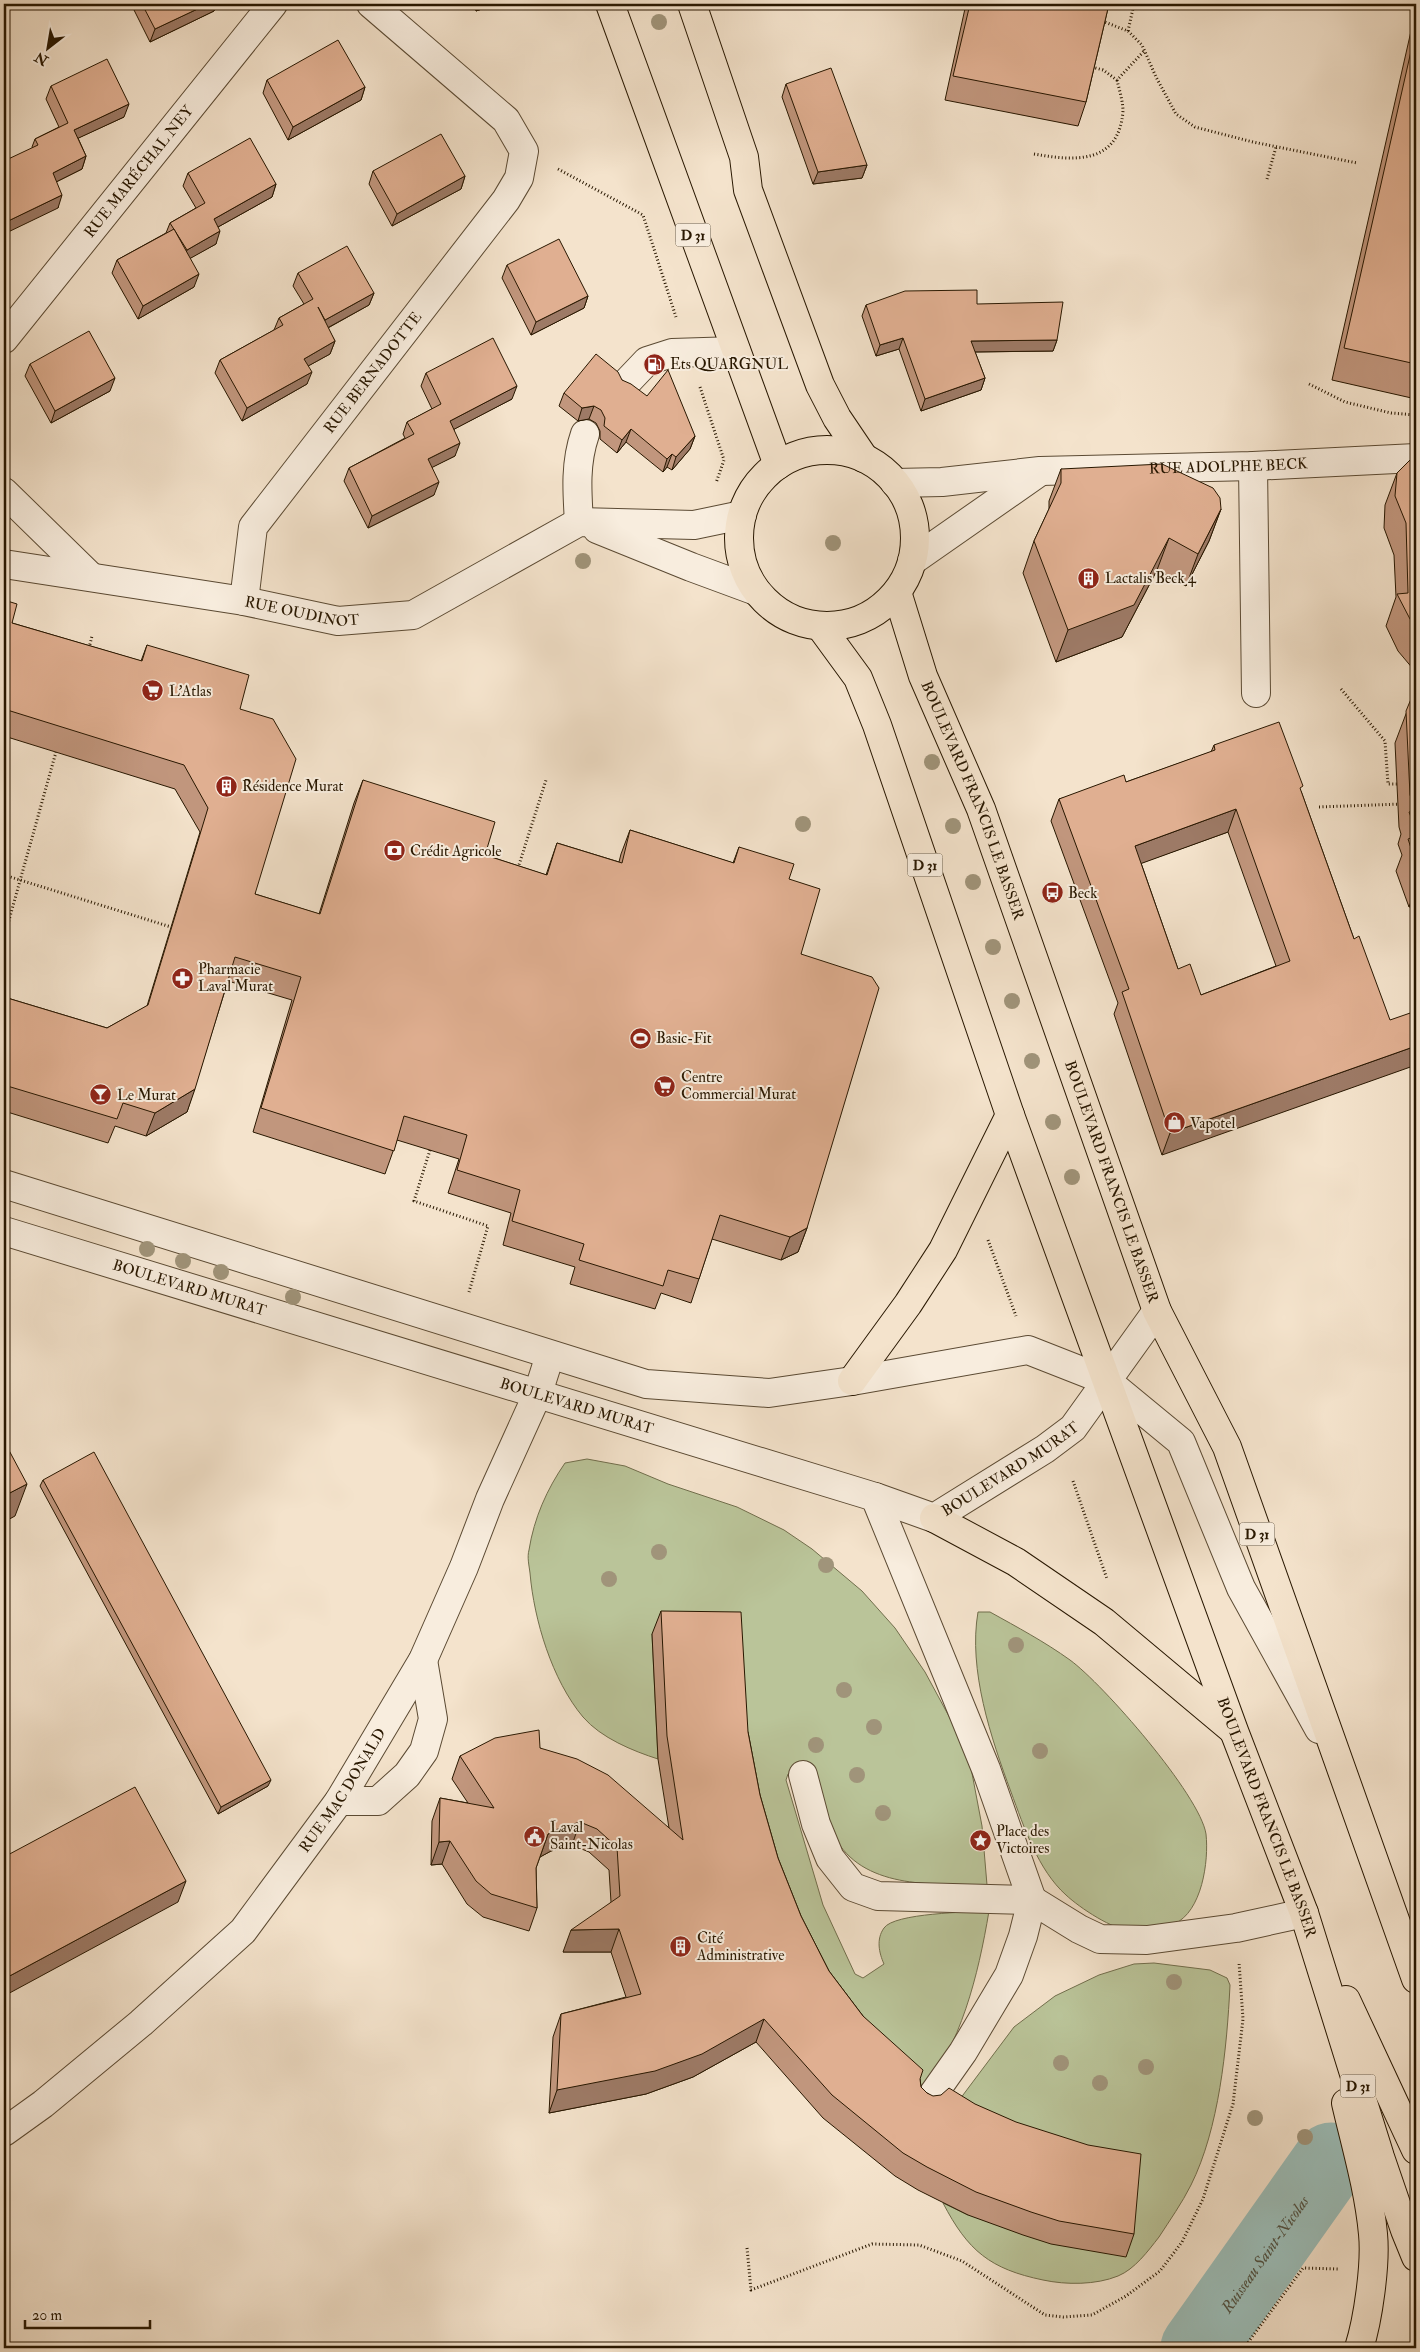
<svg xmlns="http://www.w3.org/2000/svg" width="1420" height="2352" viewBox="0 0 1420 2352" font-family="'IM FELL Double Pica',serif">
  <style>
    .green { fill: #bac499; stroke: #716e4c }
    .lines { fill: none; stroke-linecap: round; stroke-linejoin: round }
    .river { stroke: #9cbeb9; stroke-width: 75 }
    .minor-casing { stroke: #5b4a33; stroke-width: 30 }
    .major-casing { stroke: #281700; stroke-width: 30 }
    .path { stroke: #281700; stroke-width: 3; stroke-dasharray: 1 2.5; stroke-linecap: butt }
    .minor { stroke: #f8edde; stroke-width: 28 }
    .major { stroke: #f4e3cc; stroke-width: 28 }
    .tree { fill: #a0947a }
    .wall { fill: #c1967d; stroke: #281700; fill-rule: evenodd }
    .shaded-wall { fill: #9d7a66; stroke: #281700 }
    .building { fill: #e0af91; stroke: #281700; fill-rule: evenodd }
    .labels { text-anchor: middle; stroke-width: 4; stroke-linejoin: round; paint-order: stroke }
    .shield { fill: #f8edde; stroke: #665743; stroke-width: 1 }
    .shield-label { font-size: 14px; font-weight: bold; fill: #281700 }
    .street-label { font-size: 15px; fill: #281700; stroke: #f8edde }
    .poi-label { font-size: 15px; fill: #281700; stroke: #f8edde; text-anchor: start }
    .water-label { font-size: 16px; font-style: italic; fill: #515141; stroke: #f8edde }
  </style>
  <rect width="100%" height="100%" fill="#f4e3cc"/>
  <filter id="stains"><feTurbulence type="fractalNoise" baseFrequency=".004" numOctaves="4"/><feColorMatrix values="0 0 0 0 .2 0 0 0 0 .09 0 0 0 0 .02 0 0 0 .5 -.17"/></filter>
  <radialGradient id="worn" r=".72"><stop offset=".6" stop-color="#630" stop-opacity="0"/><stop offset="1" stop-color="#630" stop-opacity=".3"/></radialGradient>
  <g class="green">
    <path d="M587,1459L625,1466L668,1484L737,1507L784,1530L812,1549L862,1591L895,1628L925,1672L951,1720L971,1768L982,1826L987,1885C937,1884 867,1890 837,1841C824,1820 816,1789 806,1767L788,1774L786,1780L823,1905L855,1974L863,1978L884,1964C879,1953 876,1939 884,1928C894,1913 969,1912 989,1911C978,1977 961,2044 920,2097L854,2038L652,1634L658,1759C633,1751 601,1738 583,1717C552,1680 534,1620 530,1573C529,1565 527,1557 529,1550C534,1518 547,1489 565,1463Z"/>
    <path d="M978,1612H990C1017,1627 1045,1642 1070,1660C1103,1684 1200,1795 1206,1834C1209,1861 1202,1912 1174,1924C1168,1926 1159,1927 1153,1928C1147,1929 1138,1932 1132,1931C1113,1930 1080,1908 1066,1895C1038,1870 1024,1827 1011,1792C991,1738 968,1670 978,1612Z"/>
    <path d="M1154,1963L1210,1970L1227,1978L1230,1985C1227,2048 1219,2129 1191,2185C1182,2203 1170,2220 1159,2237C1148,2251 1135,2269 1118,2276C1096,2285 1066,2285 1043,2280C990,2269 968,2251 943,2203L968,2215L948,2115L1014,2027L1055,1996L1099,1975L1134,1964Z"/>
  </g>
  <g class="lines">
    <path class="river" id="s1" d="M1198,2348L1331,2160"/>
    <defs>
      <g id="minor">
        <path id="s2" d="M4,339L273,4"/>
        <path d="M628,381L647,361L672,353L736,351"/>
        <path d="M1253,466L1256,693"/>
        <path id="s3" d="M895,483L942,482L1040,471L1253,466L1416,458"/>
        <path d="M4,492L89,575"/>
        <path d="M579,522C577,491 575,463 585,434"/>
        <path d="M597,529L691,567L756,591"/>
        <path d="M912,561L1038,473"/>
        <path id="s4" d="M4,564L244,601L338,621L413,615L579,522L694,525L742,515"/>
        <path id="s5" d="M244,601L253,527L506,200L519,178L524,151L506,120L371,4"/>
        <path d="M4,1184L646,1384L769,1393L852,1381L1028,1350L1107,1381L1181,1442L1241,1588L1319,1729"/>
        <path id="s6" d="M4,1231L875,1497L934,1518L1045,1449L1073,1428L1157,1311"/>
        <path d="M875,1497L986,1769L1032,1900L1023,1936L1009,1975L963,2052L927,2103"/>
        <path d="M803,1775L816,1824L830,1858L853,1887L878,1896L1032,1900L1079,1929L1100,1939L1147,1940L1236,1928L1304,1913"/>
        <path d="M339,1801H378L407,1775L424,1751L433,1719L423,1660"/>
        <path id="s7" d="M4,2132L43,2104L141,2023L243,1931L339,1801L423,1660L464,1567L490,1499L538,1393L550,1355"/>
      </g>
      <g id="major">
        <path d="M610,4L778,465"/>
        <path d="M692,4L744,157L748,190L820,385L837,418L864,458"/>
        <circle cx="827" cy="538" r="88"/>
        <path id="s8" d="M897,592L923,676L981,809L1157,1311L1227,1447L1416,1979"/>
        <path id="s9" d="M820,626L858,678L877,725L1010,1115L1234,1731L1304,1913L1380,2157L1405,2230L1416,2257"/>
        <path d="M852,1381L908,1304L943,1250L1010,1115"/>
        <path d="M934,1518L1016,1562L1104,1622L1233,1730"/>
        <path d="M1346,2000L1416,2150"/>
        <path d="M1346,2103C1356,2146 1369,2190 1373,2234C1376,2264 1368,2320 1359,2348"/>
      </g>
    </defs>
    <use href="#minor" class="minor-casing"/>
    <use href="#major" class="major-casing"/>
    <g class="path">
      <path d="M1102,21L1128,31L1142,45L1156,77L1176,114L1195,127L1253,142L1357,163"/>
      <path d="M1128,31L1134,4"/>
      <path d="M1092,67L1103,70L1117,80L1145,50"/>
      <path d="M1034,154C1074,161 1119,165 1123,111C1123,101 1119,89 1117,80"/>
      <path d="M558,169L643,215L676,317"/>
      <path d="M1267,179L1276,147"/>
      <path d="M1309,384L1345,402L1391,413L1416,415"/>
      <path d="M700,387L724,460L716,483"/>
      <path d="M89,648L92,636"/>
      <path d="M1341,689L1385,741L1388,784H1401"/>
      <path d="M1319,807L1401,804"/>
      <path d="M518,868L546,780"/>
      <path d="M4,875L171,927"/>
      <path d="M4,938L56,752"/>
      <path d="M430,1150L414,1201L488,1226L469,1292"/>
      <path d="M988,1240L1016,1316"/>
      <path d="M1073,1481L1107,1579"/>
      <path d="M747,2248L751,2290L872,2244L919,2245L962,2261L1045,2315L1063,2317L1092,2315L1126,2296L1160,2271L1182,2242L1203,2199L1233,2104L1243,2019L1239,1962"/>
      <path d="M1244,2348L1303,2268L1338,2269"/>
    </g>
    <use href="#minor" class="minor"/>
    <use href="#major" class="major"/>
  </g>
  <g class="tree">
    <circle cx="659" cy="22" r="8"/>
    <circle cx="833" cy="543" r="8"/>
    <circle cx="583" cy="561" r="8"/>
    <circle cx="932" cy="762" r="8"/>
    <circle cx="803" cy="824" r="8"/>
    <circle cx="953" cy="826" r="8"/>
    <circle cx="973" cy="882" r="8"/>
    <circle cx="993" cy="947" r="8"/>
    <circle cx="1012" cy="1001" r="8"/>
    <circle cx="1032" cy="1061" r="8"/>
    <circle cx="1053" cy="1122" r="8"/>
    <circle cx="1072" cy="1177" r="8"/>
    <circle cx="147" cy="1249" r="8"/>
    <circle cx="183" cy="1261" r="8"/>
    <circle cx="221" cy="1272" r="8"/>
    <circle cx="293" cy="1297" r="8"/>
    <circle cx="659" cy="1552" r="8"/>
    <circle cx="826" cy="1565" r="8"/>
    <circle cx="609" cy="1579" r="8"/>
    <circle cx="1016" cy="1645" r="8"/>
    <circle cx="844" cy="1690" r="8"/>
    <circle cx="874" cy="1727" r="8"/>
    <circle cx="816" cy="1745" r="8"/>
    <circle cx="1040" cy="1751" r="8"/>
    <circle cx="857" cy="1775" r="8"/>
    <circle cx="883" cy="1813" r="8"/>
    <circle cx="1174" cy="1982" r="8"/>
    <circle cx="1061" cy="2063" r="8"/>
    <circle cx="1146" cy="2067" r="8"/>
    <circle cx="1100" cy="2083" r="8"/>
    <circle cx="1255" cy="2118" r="8"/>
    <circle cx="1305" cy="2137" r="8"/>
  </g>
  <g class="wall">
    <path d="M131,4H217L214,11L150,42Z"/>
    <path d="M474,4H497L476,11Z"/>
    <path d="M966,4H1109L1086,102L1078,126L945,100Z"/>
    <path d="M1416,9V399L1332,380Z"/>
    <path d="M267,80L365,87L361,100L288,140L263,93Z"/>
    <path d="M786,84L867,165L862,178L813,184L782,97Z"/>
    <path d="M51,86L124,117L78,138L86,156L82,169L56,182L58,208L32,147L35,139L59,127L46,99Z"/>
    <path d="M373,171L465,176L461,189L392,226L369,184Z"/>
    <path d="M188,173L276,184L272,197L218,227L216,244L190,258L194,287L138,319L112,273L117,260L166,233L170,223L196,208L183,186Z"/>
    <path d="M507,265L588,296L584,308L531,335L502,278Z"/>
    <path d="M298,273L374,293L369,305L328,328L335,341L330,354L308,366L307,384L242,421L215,373L220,360L274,330L279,318L304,304L293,286Z"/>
    <path d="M866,305L1057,340L1053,351L975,352L985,378L981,390L921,411L899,349L876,356L862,316Z"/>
    <path d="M30,364L110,391L51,423L25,376Z"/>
    <path d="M426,373L512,399L454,429L455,456L432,467L434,495L368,528L344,481L349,468L405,438L403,434L407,422L432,409L421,386Z"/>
    <path d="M622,380L695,436L690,449L672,470L667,467L663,472L626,442L617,453L600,439V431L596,423L589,419L578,421L559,406L564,393Z"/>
    <path d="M1416,458V904L1409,907L1396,871L1402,855L1398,844L1401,834L1399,827L1395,743L1415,690L1414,670L1398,651L1386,626L1396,597L1394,555L1384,528L1385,505L1397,473Z"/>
    <path d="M1061,469L1221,509L1209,541L1186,586L1157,570L1122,637L1056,662L1023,573L1034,541L1049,509V501Z"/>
    <path d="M4,600L12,623L141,661L147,645L240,709L255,894L319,914L354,803L363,780L485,855L546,875L557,843L619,862L621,854L630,830L733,863L739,847L789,879L801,954L807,1228L798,1252L781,1260L712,1239L691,1303L661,1293L655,1309L570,1284L575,1267L503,1245L511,1213L448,1193L459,1159L397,1140L385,1174L253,1132L292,1000L228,981L187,1112L146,1136L115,1126L108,1143L4,1111V997L107,1028L147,1006L200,832L175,789L4,736Z"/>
    <path d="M1214,745L1301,791L1354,939L1162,1155L1114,1014L1118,1003L1051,821L1059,799L1126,782L1211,752ZM1228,832L1276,966L1201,995L1178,969L1141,863Z"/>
    <path d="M43,1480L268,1786L218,1814L40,1486Z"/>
    <path d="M661,1611L748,1732L760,1795L778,1858L801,1916L829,1971L863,2016L920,2079L921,2087L927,2093L1134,2234L1126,2257L1051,2244L1023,2235L968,2215L918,2190L895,2176L823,2118L756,2042L693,2077L646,2094L549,2113L553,2037L561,2014L626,1997L611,1952H563L611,1902L609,1870L589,1852L572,1845L551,1851L540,1857L536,1868L537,1908L529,1931L483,1917L467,1904L442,1864L431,1865L432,1821L440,1798L468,1803L452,1779L460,1756L540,1748L669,1828L658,1759L652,1634Z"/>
  </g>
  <g class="shaded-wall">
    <path d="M208,4H217L214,11L150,42L155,29Z"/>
    <path d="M479,4H497L476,11Z"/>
    <path d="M365,87L361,100L288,140L293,127Z"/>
    <path d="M129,104L124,117L70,142L74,130Z"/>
    <path d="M86,156L82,169L48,186L53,173Z"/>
    <path d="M867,165L862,178L813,184L818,172Z"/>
    <path d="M465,176L461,189L392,226L397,214Z"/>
    <path d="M276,184L272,197L209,232L214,219Z"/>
    <path d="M62,195L58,208L4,234V223Z"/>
    <path d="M220,231L216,244L182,263L187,250Z"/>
    <path d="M199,274L194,287L138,319L143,306Z"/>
    <path d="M374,293L369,305L320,332L325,320Z"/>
    <path d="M588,296L584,308L531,335L536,322Z"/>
    <path d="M903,338L899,349L876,356L880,345Z"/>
    <path d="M1057,340L1053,351L967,352L971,341Z"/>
    <path d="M335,341L330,354L299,371L304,359Z"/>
    <path d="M312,372L307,384L242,421L247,408Z"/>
    <path d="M115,378L110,391L51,423L55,411Z"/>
    <path d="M985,378L981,390L921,411L925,399Z"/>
    <path d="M517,386L512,399L445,434L450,421Z"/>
    <path d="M594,406L589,419L578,421L582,408Z"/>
    <path d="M631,429L626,442L617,453L622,440Z"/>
    <path d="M695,436L690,449L672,470L676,457Z"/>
    <path d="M460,443L455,456L423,472L428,459Z"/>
    <path d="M672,454L667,467L663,472L667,459Z"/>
    <path d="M439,482L434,495L368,528L372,516Z"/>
    <path d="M1221,509L1209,541L1186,586L1198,554Z"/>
    <path d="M1169,538L1157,570L1122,637L1056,662L1068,630Z"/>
    <path d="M1236,809L1228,832L1126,869L1135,846Z"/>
    <path d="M1416,888V904L1409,907Z"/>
    <path d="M1416,1046V1065L1162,1155L1170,1133Z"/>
    <path d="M195,1089L187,1112L146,1136L155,1113Z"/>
    <path d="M807,1228L798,1252L781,1260L790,1237Z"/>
    <path d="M27,1484L15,1516L4,1522V1496Z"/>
    <path d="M271,1780L268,1786L218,1814L221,1807Z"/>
    <path d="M580,1822L572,1845L551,1851L540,1857L548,1834L560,1828Z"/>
    <path d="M450,1841L442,1864L431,1865L439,1842Z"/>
    <path d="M186,1881L178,1902L4,1996V1979Z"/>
    <path d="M619,1929L611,1952H563L571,1930Z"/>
    <path d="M764,2019L756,2042L693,2077L646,2094L549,2113L557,2090Z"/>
  </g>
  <g class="building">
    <path d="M142,4H208L155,29Z"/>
    <path d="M970,4H1109L1086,102L953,76Z"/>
    <path d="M1416,29V364L1344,348Z"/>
    <path d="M338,40L365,87L293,127L267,80Z"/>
    <path d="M107,59L129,104L74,130L86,156L53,173L62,195L4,223V161L38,145L35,139L68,123L51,86Z"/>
    <path d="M831,68L867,165L818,172L786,84Z"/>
    <path d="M441,134L465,176L397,214L373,171Z"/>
    <path d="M250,138L276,184L214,219L220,231L187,250L170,223L205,203L188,173Z"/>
    <path d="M174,229L199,274L143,306L117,260Z"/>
    <path d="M559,239L588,296L536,322L507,265Z"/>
    <path d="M347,246L374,293L325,320L318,307L335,341L304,359L312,372L247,408L220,360L283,325L279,318L313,299L298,273Z"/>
    <path d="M977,290V304L1063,302L1057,340L971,341L985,378L925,399L903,338L880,345L866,305L905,291Z"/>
    <path d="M89,331L115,378L55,411L30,364Z"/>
    <path d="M493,338L517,386L450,421L460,443L428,459L439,482L372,516L349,468L414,434L407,422L441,404L426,373Z"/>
    <path d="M596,354L618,372L622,380L631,384L647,396L668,370L695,436L676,457L672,454L667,459L631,429L622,440L604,426L605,418L601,410L594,406L582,408L564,393Z"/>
    <path d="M1416,458V627L1410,619L1397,594L1408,593L1406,523L1395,496L1397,473L1410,460Z"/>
    <path d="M1162,464L1213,488L1220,498L1221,509L1198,554L1169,538L1134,605L1068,630L1034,541L1061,483V469Z"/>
    <path d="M4,600L17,604L12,623L142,661L147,645L249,675L240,709L273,719L296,759L255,894L320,914L363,780L495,822L485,855L547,875L557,843L622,863L630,830L734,863L739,847L794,864L789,879L820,889L801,954L872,977L879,988L807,1228L790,1237L720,1215L699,1279L668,1270L663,1286L579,1260L584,1244L512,1221L520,1190L457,1170L467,1135L404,1116L394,1151L261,1108L301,977L235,957L195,1089L155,1113L123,1103L117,1119L4,1085V997L107,1028L148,1005L208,808L184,765L4,709Z"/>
    <path d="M1416,687V830L1409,812L1416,810L1410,795L1406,711Z"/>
    <path d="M1279,722L1303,786L1300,788L1354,939L1359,936L1390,1020L1416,1011V1046L1170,1133L1122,992L1129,989L1059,799L1124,775L1126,782L1215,750L1214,745ZM1236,809L1290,961L1201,995L1190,964L1178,969L1135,846Z"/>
    <path d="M1416,836V863L1408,839Z"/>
    <path d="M4,1441L27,1484L4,1496Z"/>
    <path d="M94,1452L271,1780L221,1807L43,1480Z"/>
    <path d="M661,1611L741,1612L748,1732L760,1795L778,1858L801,1916L829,1971L863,2016L923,2070L920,2079L921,2087L927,2093L933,2096L941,2095L949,2088L975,2104L1016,2122L1088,2145L1141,2154L1134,2234L1059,2221L1031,2212L976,2192L927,2167L903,2153L832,2095L764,2019L702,2054L655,2071L557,2090L561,2014L641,1994L619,1929L571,1930L620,1896L617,1847L597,1829L580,1822L560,1828L548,1834L536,1868L537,1908L491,1894L476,1881L450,1841L439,1842L440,1798L494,1808L460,1756L495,1738L539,1730L540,1748L577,1759L608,1775L683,1840L667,1736Z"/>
    <path d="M135,1787L186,1881L4,1979V1857Z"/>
  </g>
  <defs>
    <symbol id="fuel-disc" viewBox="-11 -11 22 22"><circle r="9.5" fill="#8f2418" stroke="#f8edde"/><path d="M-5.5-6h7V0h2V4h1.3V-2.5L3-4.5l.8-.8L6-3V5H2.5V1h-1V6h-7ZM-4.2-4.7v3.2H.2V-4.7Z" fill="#fff"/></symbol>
    <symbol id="building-disc" viewBox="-11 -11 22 22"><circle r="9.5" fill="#8f2418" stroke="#f8edde"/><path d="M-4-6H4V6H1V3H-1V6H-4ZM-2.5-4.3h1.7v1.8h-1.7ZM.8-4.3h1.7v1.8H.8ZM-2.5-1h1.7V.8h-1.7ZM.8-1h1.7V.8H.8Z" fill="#fff"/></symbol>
    <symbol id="supermarket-disc" viewBox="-11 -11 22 22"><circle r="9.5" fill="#8f2418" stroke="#f8edde"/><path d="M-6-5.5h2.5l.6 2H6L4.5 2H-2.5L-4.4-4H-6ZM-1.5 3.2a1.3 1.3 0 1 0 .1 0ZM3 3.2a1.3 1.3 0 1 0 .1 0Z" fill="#fff"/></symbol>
    <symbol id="bank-disc" viewBox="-11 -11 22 22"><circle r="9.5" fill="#8f2418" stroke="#f8edde"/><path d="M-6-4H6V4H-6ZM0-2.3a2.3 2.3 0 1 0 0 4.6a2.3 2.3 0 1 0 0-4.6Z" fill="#fff"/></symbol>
    <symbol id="bus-disc" viewBox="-11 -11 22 22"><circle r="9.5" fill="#8f2418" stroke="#f8edde"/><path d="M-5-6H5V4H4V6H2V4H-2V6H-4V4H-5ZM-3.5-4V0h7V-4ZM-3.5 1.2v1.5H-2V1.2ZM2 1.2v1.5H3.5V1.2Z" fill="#fff"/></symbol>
    <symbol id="pharmacy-disc" viewBox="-11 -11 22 22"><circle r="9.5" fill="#8f2418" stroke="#f8edde"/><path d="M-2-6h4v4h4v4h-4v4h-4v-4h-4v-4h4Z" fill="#fff"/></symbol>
    <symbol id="stadium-disc" viewBox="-11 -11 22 22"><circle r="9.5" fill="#8f2418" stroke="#f8edde"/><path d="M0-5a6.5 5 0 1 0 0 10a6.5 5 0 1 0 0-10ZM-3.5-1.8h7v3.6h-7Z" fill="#fff"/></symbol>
    <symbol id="bar-disc" viewBox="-11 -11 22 22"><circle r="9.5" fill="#8f2418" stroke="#f8edde"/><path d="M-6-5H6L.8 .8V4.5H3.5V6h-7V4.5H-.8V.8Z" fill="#fff"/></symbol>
    <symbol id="shop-disc" viewBox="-11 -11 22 22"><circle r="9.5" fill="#8f2418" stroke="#f8edde"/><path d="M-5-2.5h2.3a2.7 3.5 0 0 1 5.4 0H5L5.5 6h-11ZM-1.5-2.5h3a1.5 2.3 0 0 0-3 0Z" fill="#fff"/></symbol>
    <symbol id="civic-disc" viewBox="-11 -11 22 22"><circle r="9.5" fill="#8f2418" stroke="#f8edde"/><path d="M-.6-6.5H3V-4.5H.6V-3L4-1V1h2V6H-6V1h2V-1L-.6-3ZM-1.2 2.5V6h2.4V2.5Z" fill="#fff"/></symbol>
    <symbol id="sight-disc" viewBox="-11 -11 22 22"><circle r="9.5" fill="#8f2418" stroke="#f8edde"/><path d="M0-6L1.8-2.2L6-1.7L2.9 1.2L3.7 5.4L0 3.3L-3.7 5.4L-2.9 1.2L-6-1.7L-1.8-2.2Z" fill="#fff"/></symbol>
  </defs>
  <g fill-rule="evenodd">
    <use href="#fuel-disc" x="642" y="352" width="25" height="25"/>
    <use href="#building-disc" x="1076" y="566" width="25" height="25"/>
    <use href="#supermarket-disc" x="140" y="678" width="25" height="25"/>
    <use href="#building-disc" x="214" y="774" width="25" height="25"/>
    <use href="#bank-disc" x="382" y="838" width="25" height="25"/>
    <use href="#bus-disc" x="1040" y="880" width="25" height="25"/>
    <use href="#pharmacy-disc" x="170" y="966" width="25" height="25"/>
    <use href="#stadium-disc" x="628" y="1026" width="25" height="25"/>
    <use href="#supermarket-disc" x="652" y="1074" width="25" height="25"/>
    <use href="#bar-disc" x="88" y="1082" width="25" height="25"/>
    <use href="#shop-disc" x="1162" y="1110" width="25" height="25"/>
    <use href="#civic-disc" x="522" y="1824" width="25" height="25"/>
    <use href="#sight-disc" x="968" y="1828" width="25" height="25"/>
    <use href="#building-disc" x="668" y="1934" width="25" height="25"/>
  </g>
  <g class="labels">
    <g class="shield">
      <rect x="675.5" y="223.5" width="35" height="23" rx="4"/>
      <rect x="907.5" y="853.5" width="35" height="23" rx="4"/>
      <rect x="1239.5" y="1522.5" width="35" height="23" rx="4"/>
      <rect x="1340.5" y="2074.5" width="35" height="23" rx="4"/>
    </g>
    <g class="shield-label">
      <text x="693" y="240">D 31</text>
      <text x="925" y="870">D 31</text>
      <text x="1257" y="1539">D 31</text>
      <text x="1358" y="2091">D 31</text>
    </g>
    <g class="street-label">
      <text dy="5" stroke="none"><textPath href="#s2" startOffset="215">RUE MARÉCHAL NEY</textPath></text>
      <text dy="5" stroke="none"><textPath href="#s5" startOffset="270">RUE BERNADOTTE</textPath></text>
      <text dy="5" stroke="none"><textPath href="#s3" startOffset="334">RUE ADOLPHE BECK</textPath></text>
      <text dy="5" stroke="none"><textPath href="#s4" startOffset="302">RUE OUDINOT</textPath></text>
      <text dy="5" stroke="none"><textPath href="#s8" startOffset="222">BOULEVARD FRANCIS LE BASSER</textPath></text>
      <text dy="5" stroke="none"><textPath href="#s8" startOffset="628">BOULEVARD FRANCIS LE BASSER</textPath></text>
      <text dy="5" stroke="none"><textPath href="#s6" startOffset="194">BOULEVARD MURAT</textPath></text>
      <text dy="5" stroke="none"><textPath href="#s6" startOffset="599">BOULEVARD MURAT</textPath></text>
      <text dy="5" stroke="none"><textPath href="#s6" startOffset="1064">BOULEVARD MURAT</textPath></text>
      <text dy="5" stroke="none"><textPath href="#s7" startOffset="485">RUE MAC DONALD</textPath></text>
      <text dy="5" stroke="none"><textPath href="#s9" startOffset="1275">BOULEVARD FRANCIS LE BASSER</textPath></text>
    </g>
    <g class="poi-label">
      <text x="670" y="369">Ets QUARGNUL</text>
      <text x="1105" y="583">Lactalis Beck 4</text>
      <text x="169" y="696">L'Atlas</text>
      <text x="242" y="791">Résidence Murat</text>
      <text x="410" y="856">Crédit Agricole</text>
      <text x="1068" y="898">Beck</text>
      <text x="198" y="974">Pharmacie<tspan x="198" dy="17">Laval Murat</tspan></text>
      <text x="656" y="1043">Basic-Fit</text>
      <text x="681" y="1082">Centre<tspan x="681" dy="17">Commercial Murat</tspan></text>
      <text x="117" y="1100">Le Murat</text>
      <text x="1190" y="1128">Vapotel</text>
      <text x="550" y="1832">Laval<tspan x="550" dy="17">Saint-Nicolas</tspan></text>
      <text x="996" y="1836">Place des<tspan x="996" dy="17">Victoires</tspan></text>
      <text x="697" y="1943">Cité<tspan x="697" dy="17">Administrative</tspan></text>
    </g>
    <g class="water-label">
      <text dy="6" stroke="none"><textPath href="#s1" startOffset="115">Ruisseau Saint-Nicolas</textPath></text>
    </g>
  </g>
  <rect width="1420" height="2352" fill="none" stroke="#f4e3cc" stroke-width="20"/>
  <rect x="5" y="5" width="1410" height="2342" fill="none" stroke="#281700" stroke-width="2.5"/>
  <rect x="10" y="10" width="1400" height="2332" fill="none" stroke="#281700"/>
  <g transform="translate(48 48) rotate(211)" stroke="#f8edde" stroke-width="4" paint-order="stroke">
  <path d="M0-4L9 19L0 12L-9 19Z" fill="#281700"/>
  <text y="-8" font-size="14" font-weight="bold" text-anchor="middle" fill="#281700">N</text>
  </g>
  <path d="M25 2320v8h125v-8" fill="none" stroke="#281700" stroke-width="2.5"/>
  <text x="32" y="2320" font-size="15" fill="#281700" stroke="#f8edde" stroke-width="4" paint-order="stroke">20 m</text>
  <rect width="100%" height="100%" filter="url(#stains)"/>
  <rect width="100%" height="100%" fill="url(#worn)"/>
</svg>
